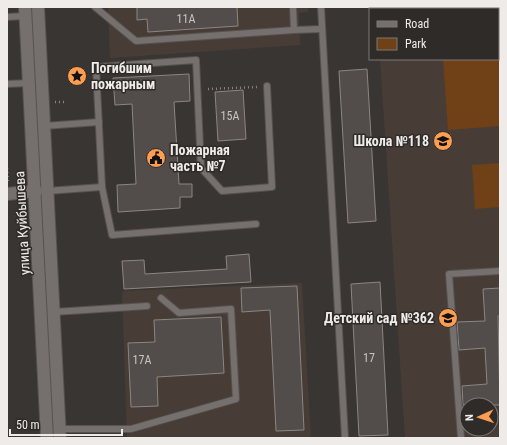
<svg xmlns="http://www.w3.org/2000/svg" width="507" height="445" viewBox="0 0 507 445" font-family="'Roboto Condensed',sans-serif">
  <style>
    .built { fill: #473d36; fill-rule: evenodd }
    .green { fill: #704017 }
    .building { fill: #524d4a; stroke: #8b8682 }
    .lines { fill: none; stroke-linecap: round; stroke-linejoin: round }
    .lane-casing { stroke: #565250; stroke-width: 8 }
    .street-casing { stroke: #565250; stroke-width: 14 }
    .secondary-casing { stroke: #565250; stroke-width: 14 }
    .path { stroke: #878381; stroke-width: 2.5; stroke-dasharray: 1 3; stroke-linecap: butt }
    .lane { stroke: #75706d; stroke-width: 6 }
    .street { stroke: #75706d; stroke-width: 12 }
    .secondary { stroke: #75706d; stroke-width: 12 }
    .labels { text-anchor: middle; stroke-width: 3; stroke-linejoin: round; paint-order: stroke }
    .number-label { font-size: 12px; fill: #c7c4c1 }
    .poi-label { font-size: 14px; font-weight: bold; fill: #eeebe9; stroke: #2f2b28; text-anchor: start }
    .street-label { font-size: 14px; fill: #eeebe9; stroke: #2f2b28 }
  </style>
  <rect width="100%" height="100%" fill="#393532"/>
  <g class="built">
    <path d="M108,7H308V12L299,13L300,45L110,58Z"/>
    <path d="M500,7V438H405L380,59H498V9H477ZM467,405H491V429H467Z"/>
    <path d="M302,283L311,438H127L122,291Z"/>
  </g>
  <g class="green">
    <path d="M498,31H500V126L448,130L443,59H498Z"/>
    <path d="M500,163V207L475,209L472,165Z"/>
  </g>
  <g class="building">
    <path d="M137,7H237L238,26L148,32L147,19L137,20Z"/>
    <path d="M367,69L376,221L348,223L339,71Z"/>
    <path d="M189,74L190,101L174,102L179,184H192V197H180V208L118,212L117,185L136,184L132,104L115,105L113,78Z"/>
    <path d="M243,90L246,139L218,141L215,92Z"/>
    <path d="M249,254L251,282L124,289L122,261L144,260L145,274L227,269L226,256Z"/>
    <path d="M380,282L388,435L359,436L351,284Z"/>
    <path d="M297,286L304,430L276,431L270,310L242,312L241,288Z"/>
    <path d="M500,288V315L498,316L500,405H463L462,386L487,384L485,348L459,350L457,322L485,321L483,289Z"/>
    <path d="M221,317L224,373L157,377L158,406L131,407L128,343L155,342L154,320Z"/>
  </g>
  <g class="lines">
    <defs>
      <g id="lane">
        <path d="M95,7L136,41L294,30L293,7"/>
        <path d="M321,7L345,438"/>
        <path d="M7,17L26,16"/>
        <path d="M294,30L322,29"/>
        <path d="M7,84L29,83"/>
        <path d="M44,126L99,122"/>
        <path d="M47,191L102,187"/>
        <path d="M256,224L112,235L102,187L96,67L196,60L201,168L222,191L272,187L267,86"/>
        <path d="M54,312L147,306"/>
        <path d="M59,429H131L236,399L231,309L179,313L161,298"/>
        <path d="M461,438L449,274L500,271"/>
      </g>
      <path id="street" d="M7,194L36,191"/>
      <g id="secondary">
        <path d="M25,7L47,438"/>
        <path d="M38,7L60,438"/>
      </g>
    </defs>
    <use href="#lane" class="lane-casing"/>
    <use href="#street" class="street-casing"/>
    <use href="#secondary" class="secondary-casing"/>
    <g class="path">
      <path d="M208,89L257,87"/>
      <path d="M55,102H65"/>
      <path d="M7,168L8,182"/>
    </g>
    <use href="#lane" class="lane"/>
    <use href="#street" class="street"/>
    <use href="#secondary" class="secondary"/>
  </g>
  <defs>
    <symbol id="sight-disc" viewBox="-11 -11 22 22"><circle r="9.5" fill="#fc9e52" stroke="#2f2b28"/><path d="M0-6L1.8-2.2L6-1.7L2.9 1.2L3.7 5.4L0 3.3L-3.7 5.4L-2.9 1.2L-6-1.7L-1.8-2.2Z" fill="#111"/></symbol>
    <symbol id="school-disc" viewBox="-11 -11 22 22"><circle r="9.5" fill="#fc9e52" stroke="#2f2b28"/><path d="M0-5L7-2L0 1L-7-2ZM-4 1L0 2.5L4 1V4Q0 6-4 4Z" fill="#111"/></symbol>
    <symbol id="civic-disc" viewBox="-11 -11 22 22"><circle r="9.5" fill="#fc9e52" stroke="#2f2b28"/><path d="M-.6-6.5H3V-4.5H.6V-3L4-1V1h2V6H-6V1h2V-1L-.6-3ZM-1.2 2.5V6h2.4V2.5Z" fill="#111"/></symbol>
  </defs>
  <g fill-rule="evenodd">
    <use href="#sight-disc" x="66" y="65" width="22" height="22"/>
    <use href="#school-disc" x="432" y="130" width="22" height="22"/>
    <use href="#civic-disc" x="145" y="147" width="22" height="22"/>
    <use href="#school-disc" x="437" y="307" width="22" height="22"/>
  </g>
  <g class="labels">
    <g class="number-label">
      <text x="186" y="23">11А</text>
      <text x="230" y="120">15А</text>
      <text x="369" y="362">17</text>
      <text x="142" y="364">17А</text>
    </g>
    <g class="poi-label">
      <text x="91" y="73">Погибшим<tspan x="91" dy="16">пожарным</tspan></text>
      <text x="429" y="146" text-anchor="end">Школа №118</text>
      <text x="170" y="155">Пожарная<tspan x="170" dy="16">часть №7</tspan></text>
      <text x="434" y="323" text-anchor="end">Детский сад №362</text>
    </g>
    <g class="street-label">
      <text transform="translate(22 223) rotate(-93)" y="5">улица Куйбышева</text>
    </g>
  </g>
  <rect width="507" height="445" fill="none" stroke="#eeebe9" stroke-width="16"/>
  <rect x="369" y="8" width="130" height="52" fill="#2f2b28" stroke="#7b7875"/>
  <rect x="377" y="21" width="20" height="6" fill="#75706d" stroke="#7b7875"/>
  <text x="405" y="28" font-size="12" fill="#eeebe9">Road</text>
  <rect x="377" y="38" width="20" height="12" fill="#704017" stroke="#7b7875"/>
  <text x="405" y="48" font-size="12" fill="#eeebe9">Park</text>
  <g transform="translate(479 417) rotate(267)"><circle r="19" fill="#2f2b28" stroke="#7b7875"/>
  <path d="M0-3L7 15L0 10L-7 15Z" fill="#fc9e52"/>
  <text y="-6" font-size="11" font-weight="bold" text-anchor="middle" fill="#eeebe9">N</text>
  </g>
  <path d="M10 429v6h112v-6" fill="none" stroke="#eeebe9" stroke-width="2"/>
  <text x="16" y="429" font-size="12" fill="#eeebe9" stroke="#2f2b28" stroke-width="3" paint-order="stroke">50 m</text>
</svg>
